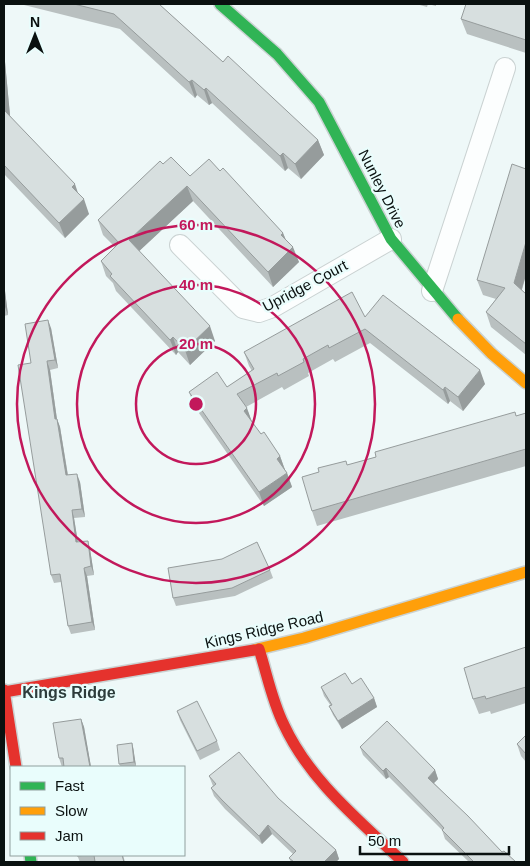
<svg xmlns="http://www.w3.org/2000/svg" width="530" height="866" viewBox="0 0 530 866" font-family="Arial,sans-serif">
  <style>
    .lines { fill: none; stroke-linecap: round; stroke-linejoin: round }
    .street-casing { stroke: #cad2d2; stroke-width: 22 }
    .fast-casing { stroke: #cad2d2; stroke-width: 14 }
    .slow-casing { stroke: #cad2d2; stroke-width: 14 }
    .jam-casing { stroke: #cad2d2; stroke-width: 14 }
    .street { stroke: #fcfefe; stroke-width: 20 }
    .fast { stroke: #30b455; stroke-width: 11 }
    .slow { stroke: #ff9f0a; stroke-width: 11 }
    .jam { stroke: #e5322d; stroke-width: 11 }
    .wall { fill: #b9c0c0 }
    .shaded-wall { fill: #969c9c }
    .building { fill: #d7dfdf; stroke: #969c9c }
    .ring { fill: none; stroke: #c2185b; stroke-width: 2.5 }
    .labels { text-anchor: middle; stroke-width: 4.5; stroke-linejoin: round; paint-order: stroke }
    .street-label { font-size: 15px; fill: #0a1110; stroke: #e9fdfc }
    .neighbourhood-label { font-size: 16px; font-weight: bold; fill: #2d3d3c; stroke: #e9fdfc }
    .centre { fill: #c2185b; stroke: #e9fdfc; stroke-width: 2.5 }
    .ring-label { font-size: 15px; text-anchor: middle; font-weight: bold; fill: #c2185b; stroke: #e9fdfc; stroke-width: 4.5; stroke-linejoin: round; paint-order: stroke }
  </style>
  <rect width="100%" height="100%" fill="#eef8f8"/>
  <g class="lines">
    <defs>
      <g id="street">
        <path d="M180,245L243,308L259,312L273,307L391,239"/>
        <path d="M432,291L505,68"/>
      </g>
      <g id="fast">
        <path d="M220,4L277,54L319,102L391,239L458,319"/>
        <path d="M30,855L31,862"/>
      </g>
      <g id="slow">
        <path d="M458,319L491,353L526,383"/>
        <path d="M254,650L304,638L526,572"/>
      </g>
      <g id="jam">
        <path d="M259,649C267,674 272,701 284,725C310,781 359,820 403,862"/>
        <path d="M4,690L16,767"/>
        <path d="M4,692L254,650"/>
      </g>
    </defs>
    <use href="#street" class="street-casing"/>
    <use href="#fast" class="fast-casing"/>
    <use href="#slow" class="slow-casing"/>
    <use href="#jam" class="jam-casing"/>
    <use href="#street" class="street"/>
    <use href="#fast" class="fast"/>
    <use href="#slow" class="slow"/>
    <use href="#jam" class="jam"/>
  </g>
  <g class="wall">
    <path d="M20,4H159L223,62L318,140L324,155L301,179L288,168L285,171L212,103L209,105L197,95L195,98L120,29Z"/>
    <path d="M416,4H436V6L428,4L427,7Z"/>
    <path d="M526,4V53L467,34L461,19Z"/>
    <path d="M4,51L10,116L89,214L65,238L4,174Z"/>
    <path d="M163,164L190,176L220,171L283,233L286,240L299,262L273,287L193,201L139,251L215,341L190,365L178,352L176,355L116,291L113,283L106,276L101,261L115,247L103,235L98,220Z"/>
    <path d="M526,169V275L522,290L526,294V355L491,327L486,312L496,299L483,295L477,280Z"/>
    <path d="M4,286L5,291L8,315L4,316Z"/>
    <path d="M365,317L485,384L463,411L450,401L448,404L370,343L335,362L333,359L308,373L309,376L284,390L282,387L246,407L252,422L261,434L280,456L285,470L287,473L292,487L264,506L194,406L189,392L227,387L252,371L249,366L244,352Z"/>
    <path d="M51,328L58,368L50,370L57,419L60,427L68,475L80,482L85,517L74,518L78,542L88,541L90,549L94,575L87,576L95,630L71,634L68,626L61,582L54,583L51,575L31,363Z"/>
    <path d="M526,413V466L317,526L312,511L319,472L348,465Z"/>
    <path d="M222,559L270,570L273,578L235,596L176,606L173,598Z"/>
    <path d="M526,648V703L491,714L490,711L479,714L473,699Z"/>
    <path d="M352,684L374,698L377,707L342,729L333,715L329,706H331L324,696L321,687Z"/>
    <path d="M177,711L217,741L220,750L200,760L180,720Z"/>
    <path d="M81,719L84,727L91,767H62L59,758Z"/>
    <path d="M526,735V762L521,756L517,744Z"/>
    <path d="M132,743L133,747L136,766L121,767L119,764Z"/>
    <path d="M360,747L435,770L438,779L434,783L502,852L516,862H469L445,839L442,830L389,777L386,779L363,755Z"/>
    <path d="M209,776L278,798L336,850L339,859L336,862H291L289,858L293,854L272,834L262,844L225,809L214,796L211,788L213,786Z"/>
    <path d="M77,855H123L125,862H80Z"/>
  </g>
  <g class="shaded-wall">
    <path d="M4,51L11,126L5,111L4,95Z"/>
    <path d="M192,80L197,95L195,98L189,82Z"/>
    <path d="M206,88L212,103L209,105L204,90Z"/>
    <path d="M318,140L324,155L301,179L295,164Z"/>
    <path d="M283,153L288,168L285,171L280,156Z"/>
    <path d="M75,184L80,199L72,187Z"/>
    <path d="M187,186L193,201L135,255L129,240Z"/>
    <path d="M84,199L89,214L65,238L59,223Z"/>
    <path d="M283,233L289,248L281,235Z"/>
    <path d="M526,242V275L519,298L514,283Z"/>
    <path d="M293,247L299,262L273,287L268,272Z"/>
    <path d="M4,286L5,291L8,315L5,307Z"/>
    <path d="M48,320L51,328L58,368L55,360Z"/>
    <path d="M210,326L215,341L190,365L185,350Z"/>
    <path d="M173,337L178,352L176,355L170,340Z"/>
    <path d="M47,361L50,370L58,427L55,419Z"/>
    <path d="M480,370L485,384L463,411L458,397Z"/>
    <path d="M445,387L450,401L448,404L443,390Z"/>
    <path d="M247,408L252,422L244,411Z"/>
    <path d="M57,419L60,427L69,483L66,475Z"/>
    <path d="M280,456L285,470L282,473L277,459Z"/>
    <path d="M287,473L292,487L264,506L259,492Z"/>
    <path d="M77,474L80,482L85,517L82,509Z"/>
    <path d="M72,510L74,518L79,550L76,542Z"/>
    <path d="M88,541L90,549L94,575L91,566Z"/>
    <path d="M84,568L87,576L95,630L92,622Z"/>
    <path d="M374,698L377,707L342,729L338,721Z"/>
    <path d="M81,719L84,727L91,767H90Z"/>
    <path d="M132,743L133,747L136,766L134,762Z"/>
    <path d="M386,768L389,777L386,779L383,771Z"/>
    <path d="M435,770L438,779L431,786L428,778Z"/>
    <path d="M268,825L272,834L262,844L259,836Z"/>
    <path d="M336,850L339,859L336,862H324Z"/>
  </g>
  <g class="building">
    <path d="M74,4H159L223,62L228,56L318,140L295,164L283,153L280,156L206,88L204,90L192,80L189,82L114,14Z"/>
    <path d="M466,4H526V40L461,19Z"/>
    <path d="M4,95L5,111L75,184L72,187L84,199L59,223L4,165Z"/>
    <path d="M171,157L190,176L209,159L220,171L223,168L283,233L281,235L293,247L268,272L187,186L129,240L210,326L185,350L173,337L170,340L110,276L112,274L101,261L119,243L98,220L160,161L163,164Z"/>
    <path d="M512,164L526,169V242L514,283L526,294V344L486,312L505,288L477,280Z"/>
    <path d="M352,292L365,317L383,295L480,370L458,397L445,387L443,390L365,329L329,348L328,345L303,359L304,362L278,376L277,373L237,394L247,408L244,411L261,434L264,432L280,456L277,459L287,473L259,492L189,392L217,372L227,387L254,369L244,352Z"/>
    <path d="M4,295L5,307H4Z"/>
    <path d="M48,320L55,360L47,361L55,419H57L66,475L77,474L82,509L72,510L76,542L88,541L91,566L84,568L92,622L68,626L60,574L51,575L18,365L31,363L25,324Z"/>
    <path d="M515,412L516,416L526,413V449L312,511L302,477L319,472L318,468L346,461L347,465L376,457L375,452Z"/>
    <path d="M257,542L270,570L232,588L173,598L168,568L222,559Z"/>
    <path d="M526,647V687L486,699L485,696L473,699L464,668Z"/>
    <path d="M345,673L352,684L361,678L374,698L338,721L329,706L332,705L321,687Z"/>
    <path d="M197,701L217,741L197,751L177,711Z"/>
    <path d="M81,719L90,767H64L63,758H59L53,723Z"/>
    <path d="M387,721L435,770L428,778L468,816L502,852L504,851L516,862H474L442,830L444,828L435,818L386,768L383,771L360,747Z"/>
    <path d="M526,735V754L517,744Z"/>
    <path d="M132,743L134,762L119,764L117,745Z"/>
    <path d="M239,752L278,798L336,850L324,862H294L289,858L296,851L268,825L259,836L222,800L211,788L216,784L209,776Z"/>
    <path d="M77,855H87L77,856Z"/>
    <path d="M94,855H122L124,862H95Z"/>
  </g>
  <g class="ring">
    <circle cx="196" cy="404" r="60"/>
    <circle cx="196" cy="404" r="119"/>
    <circle cx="196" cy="404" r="179"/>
  </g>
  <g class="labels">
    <g class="street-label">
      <text transform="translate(382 189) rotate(63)" y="5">Nunley Drive</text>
      <text transform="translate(305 286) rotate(-28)" y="5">Upridge Court</text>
      <text transform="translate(264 630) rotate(-13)" y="5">Kings Ridge Road</text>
    </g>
    <g class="neighbourhood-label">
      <text x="69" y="698">Kings Ridge</text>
    </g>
  </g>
  <circle cx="196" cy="404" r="8" class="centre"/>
  <g class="ring-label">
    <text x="196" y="230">60 m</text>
    <text x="196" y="290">40 m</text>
    <text x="196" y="349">20 m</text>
  </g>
  <rect width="530" height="866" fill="none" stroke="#0a1110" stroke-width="10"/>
  <rect x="10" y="766" width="175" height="90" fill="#e9fdfc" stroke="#909f9e"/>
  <rect x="20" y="782" width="25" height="8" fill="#30b455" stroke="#909f9e"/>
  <text x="55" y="791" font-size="15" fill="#0a1110">Fast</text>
  <rect x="20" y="807" width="25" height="8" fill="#ff9f0a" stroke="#909f9e"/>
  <text x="55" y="816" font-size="15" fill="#0a1110">Slow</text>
  <rect x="20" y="832" width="25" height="8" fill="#e5322d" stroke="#909f9e"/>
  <text x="55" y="841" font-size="15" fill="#0a1110">Jam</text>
  <g transform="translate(35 35)" stroke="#e9fdfc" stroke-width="4" paint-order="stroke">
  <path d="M0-4L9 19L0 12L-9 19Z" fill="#0a1110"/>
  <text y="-8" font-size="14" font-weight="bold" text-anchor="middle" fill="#0a1110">N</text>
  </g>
  <path d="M360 846v8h149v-8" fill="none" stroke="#0a1110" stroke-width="2.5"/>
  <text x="368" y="846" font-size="15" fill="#0a1110" stroke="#e9fdfc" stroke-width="4" paint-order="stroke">50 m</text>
</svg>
